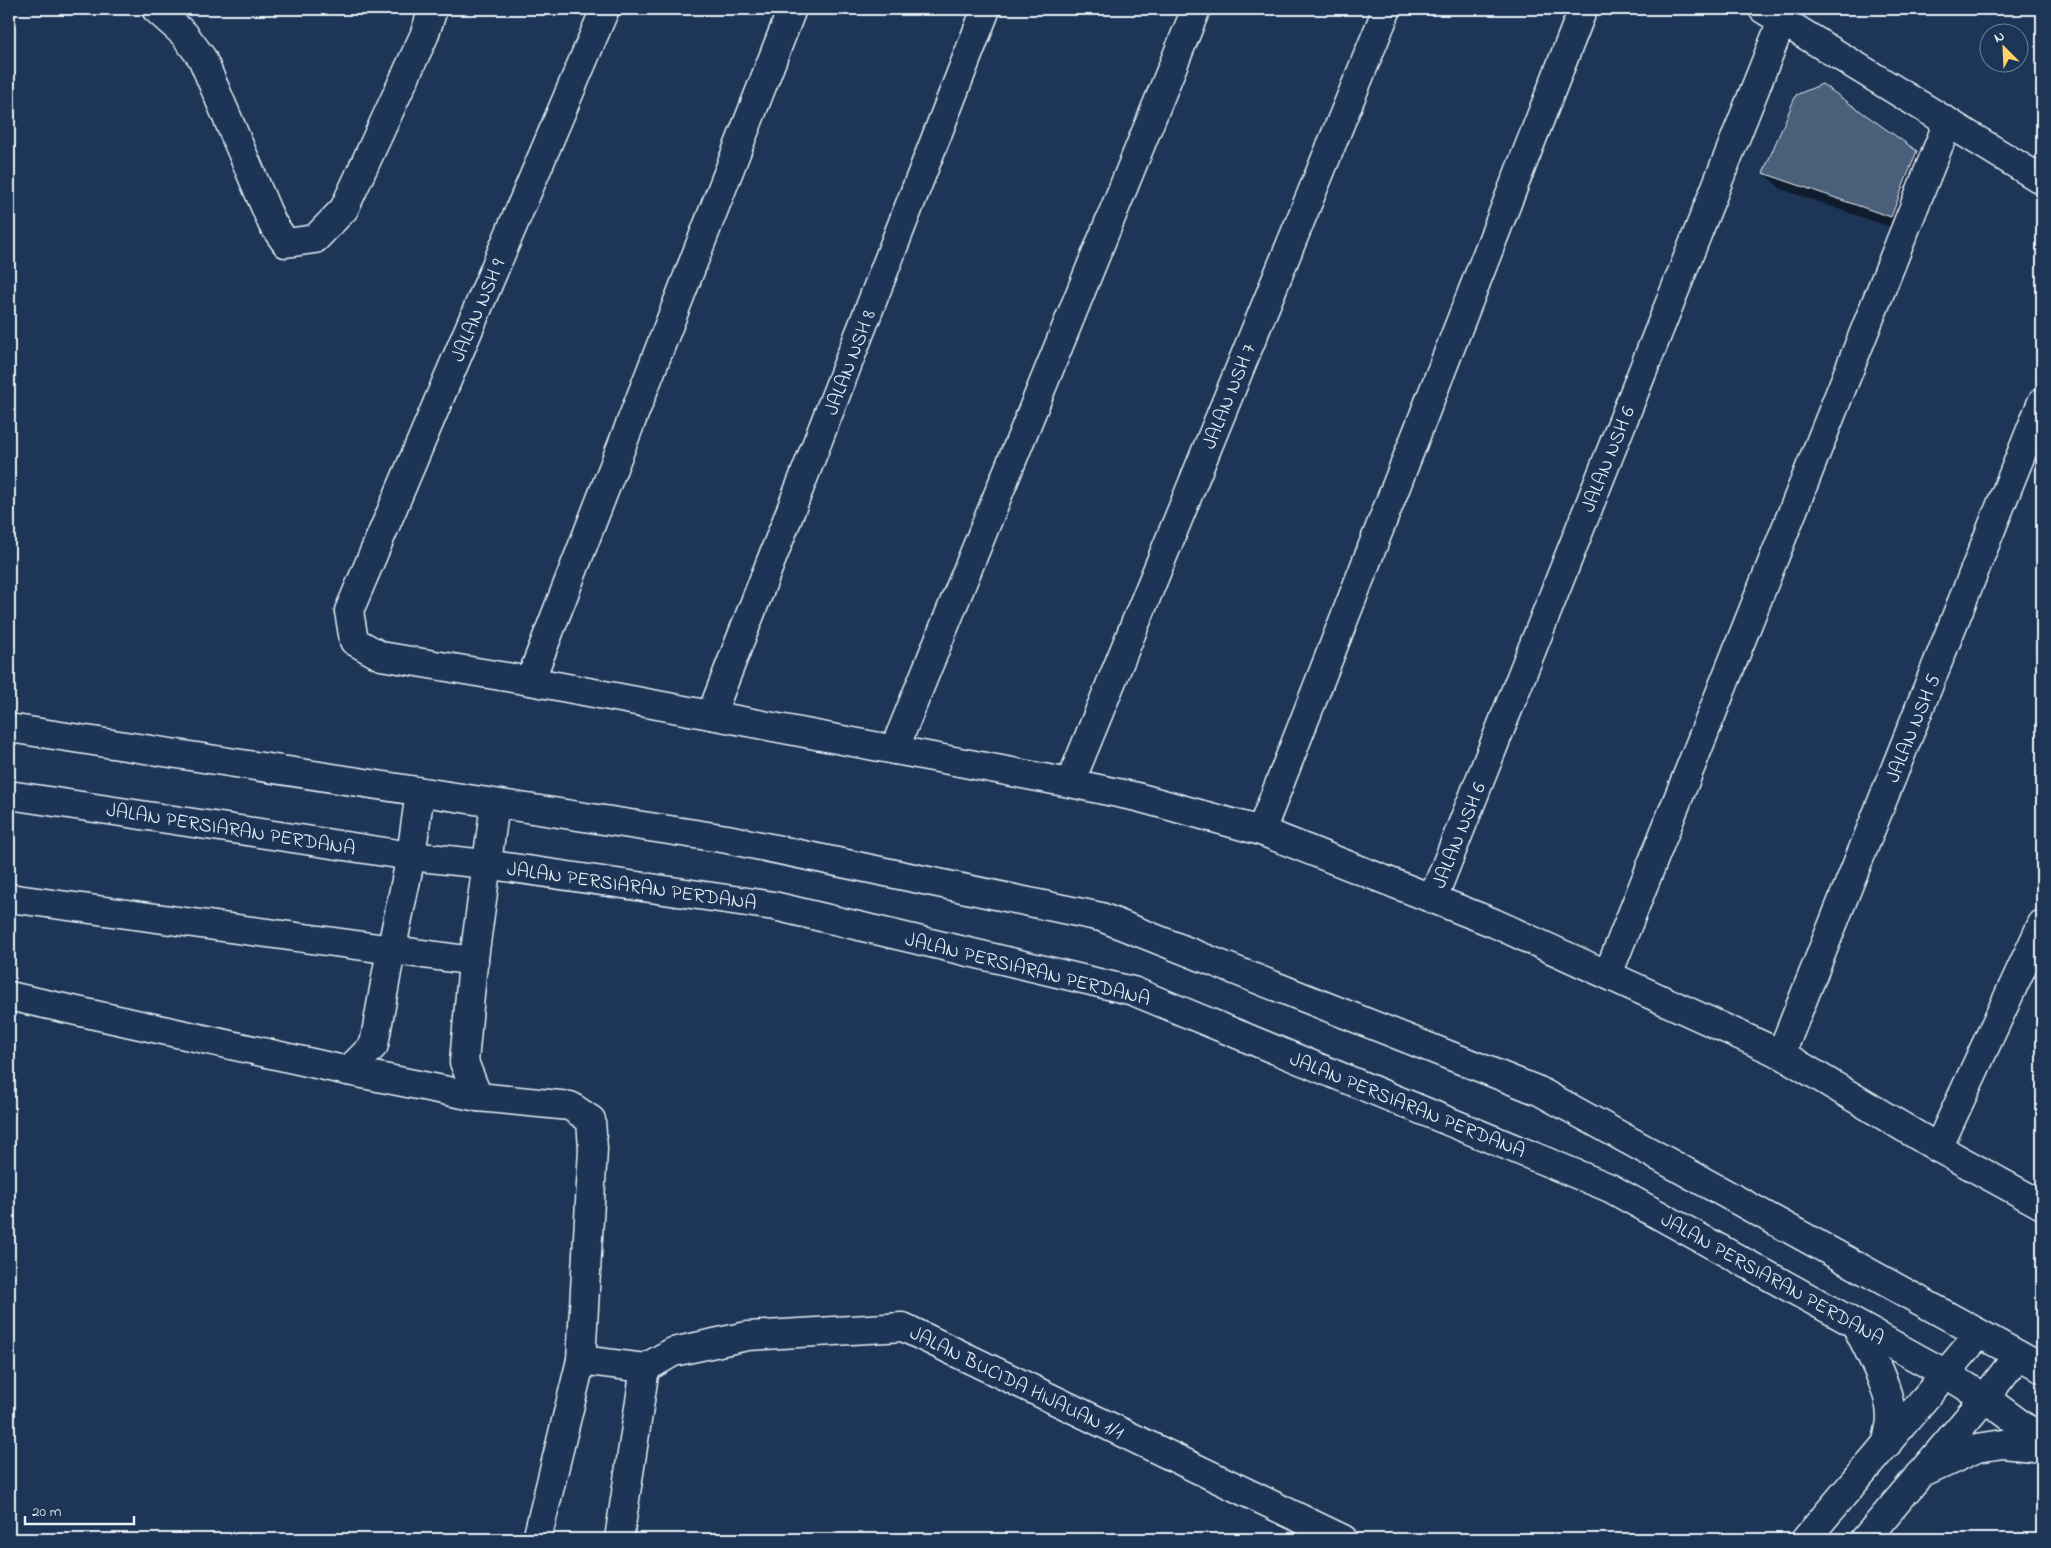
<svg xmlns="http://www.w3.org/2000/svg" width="2051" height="1548" viewBox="0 0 2051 1548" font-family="'Indie Flower',sans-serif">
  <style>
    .shadow { fill: #0007 }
    .building { fill: #495e7a; stroke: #e8f1f8 }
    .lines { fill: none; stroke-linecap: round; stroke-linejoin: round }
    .minor-casing { stroke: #e8f1f8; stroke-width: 31 }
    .major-casing { stroke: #e8f1f8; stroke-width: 31 }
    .minor { stroke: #1d3557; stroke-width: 28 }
    .major { stroke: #1d3557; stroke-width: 28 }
    .labels { text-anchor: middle; stroke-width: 4.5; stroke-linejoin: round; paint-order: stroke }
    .street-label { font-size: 20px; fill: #e8f1f8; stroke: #1d3557 }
  </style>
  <rect width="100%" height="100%" fill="#1d3557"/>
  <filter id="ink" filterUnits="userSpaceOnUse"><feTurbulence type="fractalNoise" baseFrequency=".02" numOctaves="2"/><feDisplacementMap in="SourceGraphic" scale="10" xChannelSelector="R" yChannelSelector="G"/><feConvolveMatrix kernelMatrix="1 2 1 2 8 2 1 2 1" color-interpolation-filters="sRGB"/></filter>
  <g filter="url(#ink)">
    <path class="shadow" d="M1822,86L1917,152L1933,169L1907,233L1781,189L1764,173Z"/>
    <path class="building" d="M1822,84L1917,151L1891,217L1763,173L1796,95Z"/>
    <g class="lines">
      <defs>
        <g id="minor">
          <path d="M156,9L184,34L202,58L272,223L286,243L315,239L344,209L424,36L433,9"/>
          <path d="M605,9L349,611L354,641L381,656L530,681L1070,783L1137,797L1261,831L1494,923L1781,1054L1938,1148L2042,1205"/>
          <path d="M1763,9L2042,180"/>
          <path d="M530,681L792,9"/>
          <path d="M711,715L986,9"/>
          <path d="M894,750L1196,9"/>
          <path d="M1070,783L1387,9"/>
          <path d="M1261,831L1583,9"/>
          <path d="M9,898L474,961"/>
          <path d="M1433,898L1782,21"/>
          <path d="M1608,974L1948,122"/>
          <path d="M9,996L348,1071L478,1097L570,1106L591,1120L593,1149L581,1360L537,1539"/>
          <path d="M1781,1054L2042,402"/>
          <path d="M348,1071L374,1045L389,961L411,856L420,792"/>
          <path d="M478,1097L464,1062L472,973L495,804"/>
          <path d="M1938,1148L2042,924"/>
          <path d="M581,1360L645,1368L673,1352L747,1336L903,1327L1343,1539"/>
          <path d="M619,1539L645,1368"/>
          <path d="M1806,1539L1979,1334"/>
          <path d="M1865,1539L1985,1398L2018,1355"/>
        </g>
        <g id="major">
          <path d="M9,728L727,839L1101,917L1539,1091L2042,1368"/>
          <path d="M9,795L411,856L485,864L774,906L1133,991L1610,1188L1946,1374L1985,1398L2042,1440"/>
          <path d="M1856,1325C1868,1349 1891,1390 1891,1417C1891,1426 1888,1435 1887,1444"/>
          <path d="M1919,1475L1977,1448L2003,1444L2042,1448"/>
        </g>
      </defs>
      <use href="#minor" class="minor-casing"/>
      <use href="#major" class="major-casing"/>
      <use href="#minor" class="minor"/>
      <use href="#major" class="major"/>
    </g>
  </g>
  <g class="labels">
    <g class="street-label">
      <text transform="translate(477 310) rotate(-67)" y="7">JALAN NSH 9</text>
      <text transform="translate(849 362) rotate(-69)" y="7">JALAN NSH 8</text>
      <text transform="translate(1228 396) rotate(-68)" y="7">JALAN NSH 7</text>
      <text transform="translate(1607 459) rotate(-68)" y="7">JALAN NSH 6</text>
      <text transform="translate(1912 728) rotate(-68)" y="7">JALAN NSH 5</text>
      <text transform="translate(231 828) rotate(9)" y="7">JALAN PERSIARAN PERDANA</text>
      <text transform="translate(1458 835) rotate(-68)" y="7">JALAN NSH 6</text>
      <text transform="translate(632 885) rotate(8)" y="7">JALAN PERSIARAN PERDANA</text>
      <text transform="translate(1028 968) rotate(14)" y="7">JALAN PERSIARAN PERDANA</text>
      <text transform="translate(1408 1104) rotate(22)" y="7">JALAN PERSIARAN PERDANA</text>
      <text transform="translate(1773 1278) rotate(29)" y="7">JALAN PERSIARAN PERDANA</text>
      <text transform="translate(1017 1382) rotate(26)" y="7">JALAN BUCIDA HIJAUAN 1/1</text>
    </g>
  </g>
  <rect width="2051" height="1548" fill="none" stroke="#1d3557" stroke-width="30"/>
  <rect x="15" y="15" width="2021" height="1518" fill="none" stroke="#e8f1f8" stroke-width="2" filter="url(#ink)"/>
  <g transform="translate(2004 48) rotate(336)"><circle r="24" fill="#1d3557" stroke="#6e8097"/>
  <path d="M0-4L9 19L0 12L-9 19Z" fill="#ffd166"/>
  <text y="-8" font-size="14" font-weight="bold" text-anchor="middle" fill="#e8f1f8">N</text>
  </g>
  <path d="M25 1516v8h109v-8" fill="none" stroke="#e8f1f8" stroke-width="2.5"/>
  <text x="32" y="1516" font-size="15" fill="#e8f1f8" stroke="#1d3557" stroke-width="4" paint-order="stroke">20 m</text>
</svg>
